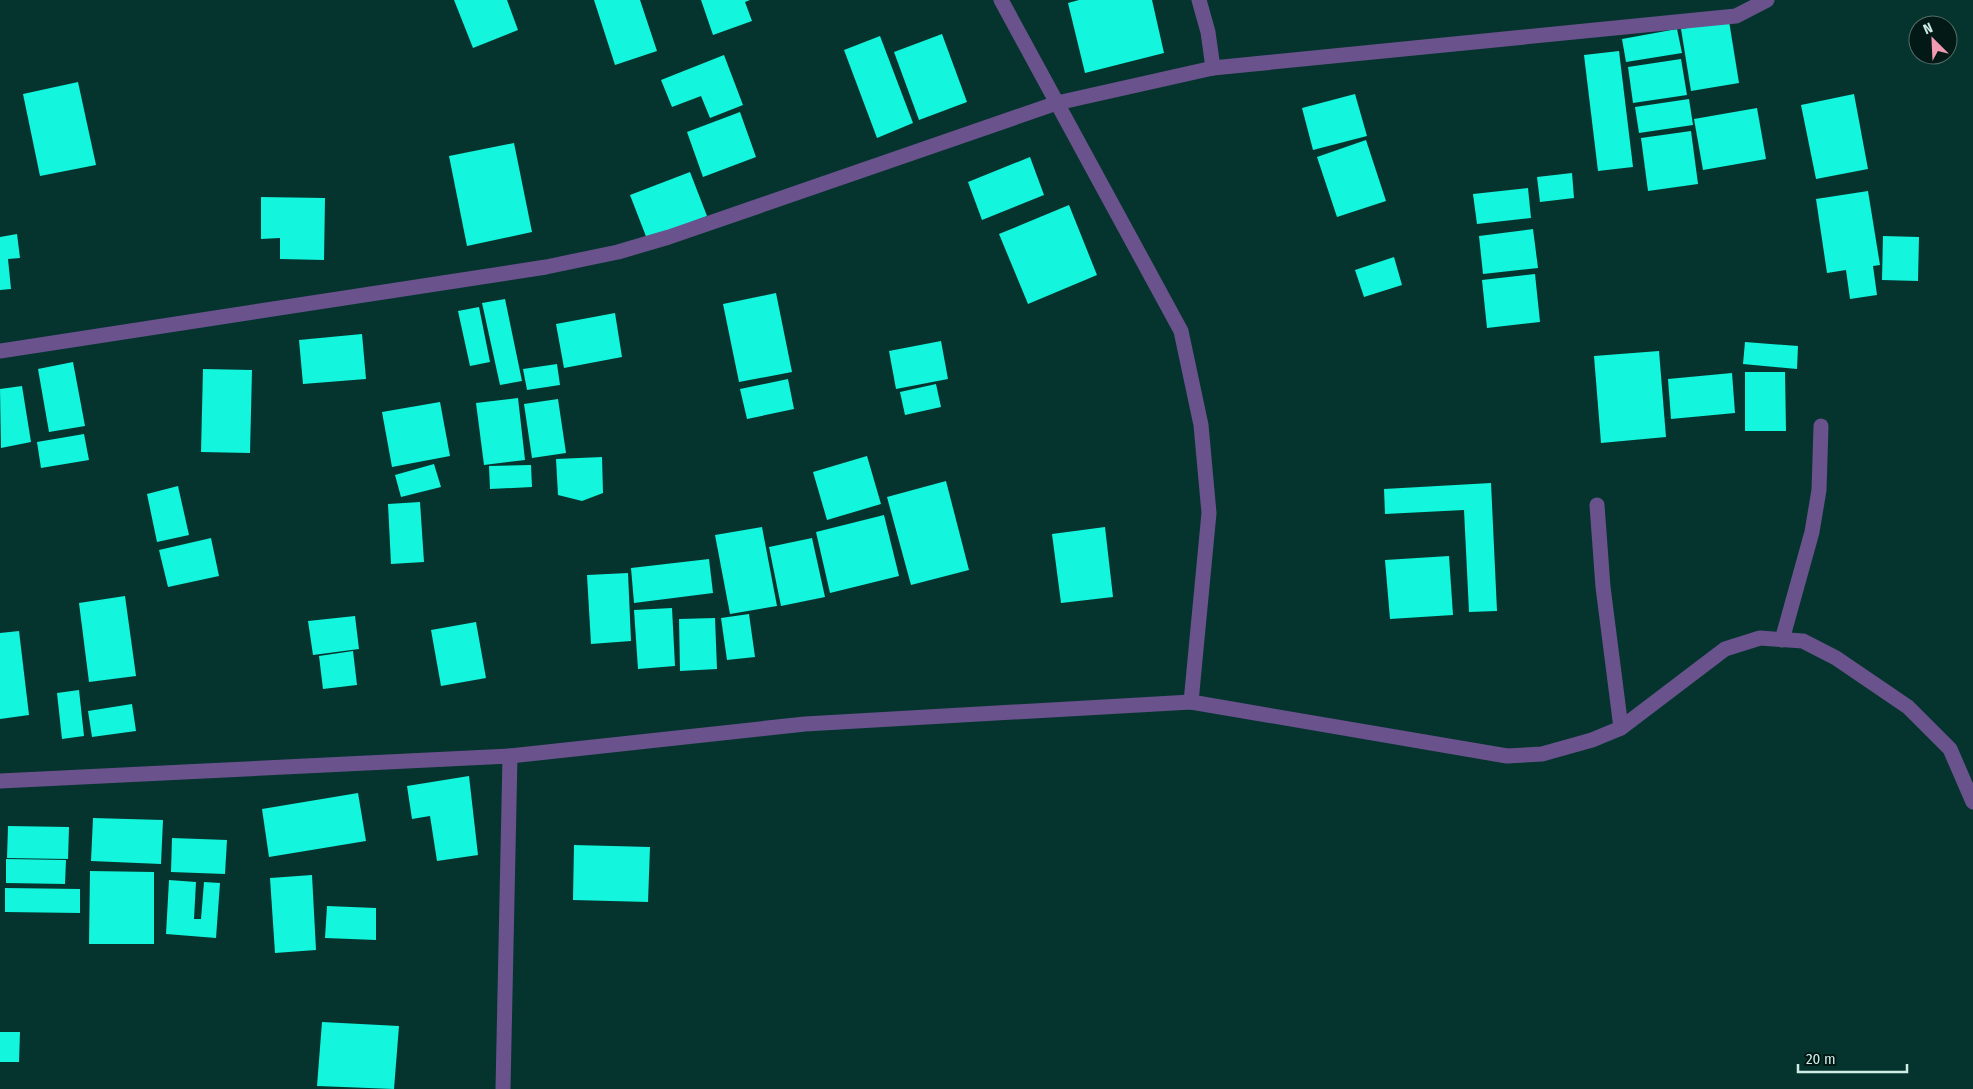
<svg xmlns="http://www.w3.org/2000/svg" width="1973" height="1089" viewBox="0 0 1973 1089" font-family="'Fira Sans Condensed',sans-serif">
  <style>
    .building { fill: #13f5dc }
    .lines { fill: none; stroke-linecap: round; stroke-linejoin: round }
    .minor { stroke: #6a528d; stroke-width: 15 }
  </style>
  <rect width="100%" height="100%" fill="#05342e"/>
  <g class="building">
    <path d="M454,0H507L518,30L473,48Z"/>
    <path d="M594,0H640L657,51L615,65Z"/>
    <path d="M701,0H750L745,2L752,21L713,35Z"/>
    <path d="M1079,0H1152L1164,53L1085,73L1068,3Z"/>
    <path d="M1729,21L1739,83L1691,91L1681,29Z"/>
    <path d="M1677,29L1682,53L1626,62L1622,39Z"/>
    <path d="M942,34L967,102L919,120L894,52Z"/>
    <path d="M880,36L913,123L877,138L844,50Z"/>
    <path d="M1619,51L1633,167L1598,171L1584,55Z"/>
    <path d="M724,55L743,105L710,118L701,96L672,107L661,80Z"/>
    <path d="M1681,59L1687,95L1633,103L1628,67Z"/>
    <path d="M78,82L96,165L40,176L23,94Z"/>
    <path d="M1355,94L1367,136L1313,150L1302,108Z"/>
    <path d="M1854,94L1868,169L1816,179L1801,105Z"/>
    <path d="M1689,99L1693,125L1639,133L1635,107Z"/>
    <path d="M1757,108L1766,159L1703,170L1694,119Z"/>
    <path d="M740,112L756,157L703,177L687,132Z"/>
    <path d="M1691,131L1698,184L1648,191L1641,138Z"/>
    <path d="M1366,140L1386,201L1337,217L1317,157Z"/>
    <path d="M514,143L532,232L467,246L449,156Z"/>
    <path d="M1030,157L1044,195L982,220L968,182Z"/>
    <path d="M690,172L707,216L647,239L630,195Z"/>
    <path d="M1572,173L1574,198L1540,202L1537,177Z"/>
    <path d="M1528,188L1531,218L1477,224L1473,194Z"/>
    <path d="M1868,191L1880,265L1873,266L1877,295L1850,299L1846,270L1827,273L1816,199Z"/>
    <path d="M261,197L325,198L324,260L280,259V238L261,239Z"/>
    <path d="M1069,205L1097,275L1028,304L999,234Z"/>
    <path d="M1533,229L1538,268L1483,274L1479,236Z"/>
    <path d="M17,234L20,258L8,259L11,289L0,290V237Z"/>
    <path d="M1883,236L1919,237L1918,281L1882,280Z"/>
    <path d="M1394,257L1402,285L1364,297L1355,270Z"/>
    <path d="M1535,274L1540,322L1487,328L1482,280Z"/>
    <path d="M776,293L792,372L739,382L723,304Z"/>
    <path d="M505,299L522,381L500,385L482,303Z"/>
    <path d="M479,307L490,362L470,366L458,311Z"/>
    <path d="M615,313L622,357L564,368L556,324Z"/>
    <path d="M362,334L366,379L303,384L299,340Z"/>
    <path d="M941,341L948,379L896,389L889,351Z"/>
    <path d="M1745,342L1798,346L1797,369L1743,364Z"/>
    <path d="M1659,351L1666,437L1601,443L1594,356Z"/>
    <path d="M73,362L85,426L49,432L38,369Z"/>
    <path d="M557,364L560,385L527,390L523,369Z"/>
    <path d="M203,369L252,370L250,453L201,452Z"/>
    <path d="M1745,372H1785L1786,431H1745Z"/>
    <path d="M1732,373L1735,413L1671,419L1668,379Z"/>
    <path d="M788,379L794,409L747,419L740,389Z"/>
    <path d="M936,384L941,407L905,415L900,392Z"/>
    <path d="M22,386L31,442L1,448L0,389Z"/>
    <path d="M518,398L525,460L484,465L476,403Z"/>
    <path d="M558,399L566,453L532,458L524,404Z"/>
    <path d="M440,402L450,456L392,467L382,412Z"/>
    <path d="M84,434L89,460L41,468L37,442Z"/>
    <path d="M867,456L881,504L827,520L813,472Z"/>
    <path d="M602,457L603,493L582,501L558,495L556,459Z"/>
    <path d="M434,464L441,487L401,497L395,475Z"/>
    <path d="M531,465L532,487L490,489L489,466Z"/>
    <path d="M946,481L969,570L911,585L887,497Z"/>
    <path d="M1491,483L1497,611L1469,612L1464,510L1385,514L1384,489Z"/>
    <path d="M178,486L189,535L157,542L147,494Z"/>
    <path d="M420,502L424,562L391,564L388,504Z"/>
    <path d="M884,515L899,576L830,593L816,532Z"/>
    <path d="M762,527L777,606L730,614L715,535Z"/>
    <path d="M1105,527L1113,597L1061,603L1052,534Z"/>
    <path d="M211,538L219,576L168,587L159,550Z"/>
    <path d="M812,538L825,597L781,606L769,547Z"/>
    <path d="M1449,556L1453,615L1390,619L1385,560Z"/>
    <path d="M709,559L713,593L634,603L631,568Z"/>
    <path d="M628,573L631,641L591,644L587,575Z"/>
    <path d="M125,596L136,676L89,682L79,603Z"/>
    <path d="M672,608L675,666L638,669L634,610Z"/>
    <path d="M749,614L755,657L727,660L721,618Z"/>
    <path d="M355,616L359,649L313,655L308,621Z"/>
    <path d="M715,618L717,669L680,671L679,619Z"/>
    <path d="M476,622L486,678L441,686L431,630Z"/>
    <path d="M19,631L29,715L0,719V633Z"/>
    <path d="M353,651L357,685L323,689L319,656Z"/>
    <path d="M79,690L84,736L62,739L57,693Z"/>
    <path d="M132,704L136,731L92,737L88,711Z"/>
    <path d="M469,776L478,855L437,861L430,816L412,819L407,786Z"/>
    <path d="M358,793L366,841L269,857L262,809Z"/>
    <path d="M93,818L163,820L161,864L91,861Z"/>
    <path d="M8,826L69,827L68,859L7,858Z"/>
    <path d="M172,838L227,840L225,874L171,872Z"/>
    <path d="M574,845L650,847L648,902L573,900Z"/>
    <path d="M6,859L66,860L65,884L6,883Z"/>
    <path d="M90,871L154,872V944H89Z"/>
    <path d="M312,875L316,950L275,953L270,878Z"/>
    <path d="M169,880L196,882L194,919H201L204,882L220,883L216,938L166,934Z"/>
    <path d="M5,888L80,889V913L5,912Z"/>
    <path d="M327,906L376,908V940L325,938Z"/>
    <path d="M322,1022L399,1026L394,1089L317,1086Z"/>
    <path d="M0,1032H20L19,1062H0Z"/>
  </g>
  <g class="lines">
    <g class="minor">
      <path d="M1001,0L1181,331L1201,425L1209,513L1191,702"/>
      <path d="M1199,0L1208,32L1213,68"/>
      <path d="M0,351L546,267L618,252L669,237L1057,103L1213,68L1736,16L1767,0"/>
      <path d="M1597,505L1603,587L1621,728"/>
      <path d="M1782,640L1812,532L1819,490L1821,426"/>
      <path d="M510,756L805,724L1191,702L1507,756L1542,754L1592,740L1621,728L1725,649L1760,638L1803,641L1836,658L1908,707L1950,749L1973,802"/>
      <path d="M0,781L510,756L503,1089"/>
    </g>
  </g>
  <g transform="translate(1933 40) rotate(336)"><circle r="24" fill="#021915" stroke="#546d69"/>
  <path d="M0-4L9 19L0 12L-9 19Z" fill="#f19ab2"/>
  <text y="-8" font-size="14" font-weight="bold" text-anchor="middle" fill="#d0ece7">N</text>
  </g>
  <path d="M1798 1064v8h109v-8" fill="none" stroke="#d0ece7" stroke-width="2.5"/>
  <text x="1806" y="1064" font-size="15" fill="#d0ece7" stroke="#021915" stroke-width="4" paint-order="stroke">20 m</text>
</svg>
